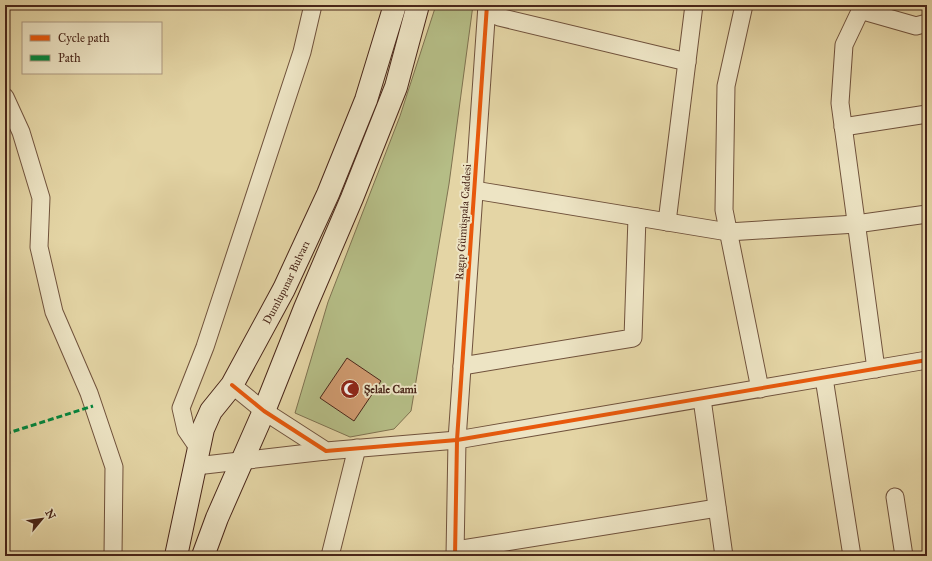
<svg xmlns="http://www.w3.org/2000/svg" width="932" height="561" viewBox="0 0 932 561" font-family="'IM FELL Great Primer',serif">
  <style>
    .green { fill: #b5bd86; stroke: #7f7250 }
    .building { fill: #d19c71; stroke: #492619 }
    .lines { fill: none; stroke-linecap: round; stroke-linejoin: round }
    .street-casing { stroke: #70523c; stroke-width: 19 }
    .secondary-casing { stroke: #492619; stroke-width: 24 }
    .street { stroke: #ede4c4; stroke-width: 17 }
    .secondary { stroke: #ede4c4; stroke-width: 22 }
    .quiet { stroke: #00873e; stroke-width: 3; stroke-dasharray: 6 3; stroke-linecap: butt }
    .cycleway-casing { stroke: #ede4c4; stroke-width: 6 }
    .cycleway { stroke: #e8590c; stroke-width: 4 }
    .labels { text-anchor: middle; stroke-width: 4; stroke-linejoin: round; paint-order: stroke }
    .street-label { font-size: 11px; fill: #492619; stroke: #ede4c4 }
    .poi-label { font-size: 11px; font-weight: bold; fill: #492619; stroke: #ede4c4; text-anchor: start }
  </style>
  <rect width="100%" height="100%" fill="#e4d5a5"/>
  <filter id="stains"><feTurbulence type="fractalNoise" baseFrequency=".005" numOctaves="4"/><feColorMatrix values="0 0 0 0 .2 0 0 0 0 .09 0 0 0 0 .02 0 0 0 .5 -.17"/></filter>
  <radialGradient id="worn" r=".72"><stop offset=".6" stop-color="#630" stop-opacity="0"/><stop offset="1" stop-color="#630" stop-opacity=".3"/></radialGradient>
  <path class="green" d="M436,5H473L449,184L411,411L394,429L350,437L295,413L328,302L400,116Z"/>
  <path class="building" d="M347,358L381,381L354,421L320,398Z"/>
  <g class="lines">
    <defs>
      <g id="street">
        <path d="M744,5L726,86L724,210L760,389"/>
        <path d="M863,5L844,45L840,103L876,369"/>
        <path d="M860,10L916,26L927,23"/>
        <path d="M499,17L687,62"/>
        <path d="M5,97L21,132L41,198L39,247L54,312L89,393L114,467L113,556"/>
        <path d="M843,127L927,114"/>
        <path d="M474,190L728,232L856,224L927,214"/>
        <path d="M667,222L694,5"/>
        <path d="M462,366L633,338L637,217"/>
        <path d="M824,378L852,556"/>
        <path d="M232,385L264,411L326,451L457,440L927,360"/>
        <path d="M702,399L724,556"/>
        <path d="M199,449L186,430L181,408L205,347L302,52L313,5"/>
        <path d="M196,466L326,451"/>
        <path d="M895,497L904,556"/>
        <path d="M456,550L717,508"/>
        <path d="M330,556L357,448"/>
        <path d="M455,556L457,440L487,5"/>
      </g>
      <g id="secondary">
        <path id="s1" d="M176,556L203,429L211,411L232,385L284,289L328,194L366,100L395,5"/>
        <path d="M203,556L217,518L264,411L305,308L352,198L396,87L418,5"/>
      </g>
    </defs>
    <use href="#street" class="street-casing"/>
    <use href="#secondary" class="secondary-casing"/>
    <use href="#street" class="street"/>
    <use href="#secondary" class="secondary"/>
    <path class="quiet" d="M5,434L93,406"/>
    <defs>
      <g id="cycleway">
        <path d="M232,385L264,411L326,451L457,440L927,360"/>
        <path d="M455,556L457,440L487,5"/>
      </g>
    </defs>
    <use href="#cycleway" class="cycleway-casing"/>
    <use href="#cycleway" class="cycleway"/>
  </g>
  <defs>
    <symbol id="mosque-disc" viewBox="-11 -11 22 22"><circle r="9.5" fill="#8f2418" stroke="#ede4c4"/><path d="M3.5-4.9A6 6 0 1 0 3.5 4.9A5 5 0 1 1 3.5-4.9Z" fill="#fff"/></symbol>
  </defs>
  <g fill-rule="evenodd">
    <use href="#mosque-disc" x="339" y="378" width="22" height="22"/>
  </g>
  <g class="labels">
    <g class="street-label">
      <text transform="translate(463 222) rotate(-86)" y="4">Ragıp Gümüşpala Caddesi</text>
      <text dy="4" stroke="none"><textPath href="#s1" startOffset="299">Dumlupınar Bulvarı</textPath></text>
    </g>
    <g class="poi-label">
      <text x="364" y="393">Şelale Cami</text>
    </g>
  </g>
  <rect width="932" height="561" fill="none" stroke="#e4d5a5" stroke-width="20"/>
  <rect x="6" y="6" width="920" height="549" fill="none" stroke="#492619" stroke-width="2"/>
  <rect x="10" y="10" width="912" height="541" fill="none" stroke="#492619"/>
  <rect x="22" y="22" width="140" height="52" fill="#ede4c4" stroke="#ab9880"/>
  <rect x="30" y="35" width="20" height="6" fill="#e8590c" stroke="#ab9880"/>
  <text x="58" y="42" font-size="12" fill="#492619">Cycle path</text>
  <rect x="30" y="55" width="20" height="6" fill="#00873e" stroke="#ab9880"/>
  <text x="58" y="62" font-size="12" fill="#492619">Path</text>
  <g transform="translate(42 519) rotate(61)" stroke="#ede4c4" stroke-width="3" paint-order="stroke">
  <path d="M0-3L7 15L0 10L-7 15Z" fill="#492619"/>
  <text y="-6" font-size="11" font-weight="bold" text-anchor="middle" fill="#492619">N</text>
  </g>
  <rect width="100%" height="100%" filter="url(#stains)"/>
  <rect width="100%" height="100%" fill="url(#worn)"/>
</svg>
